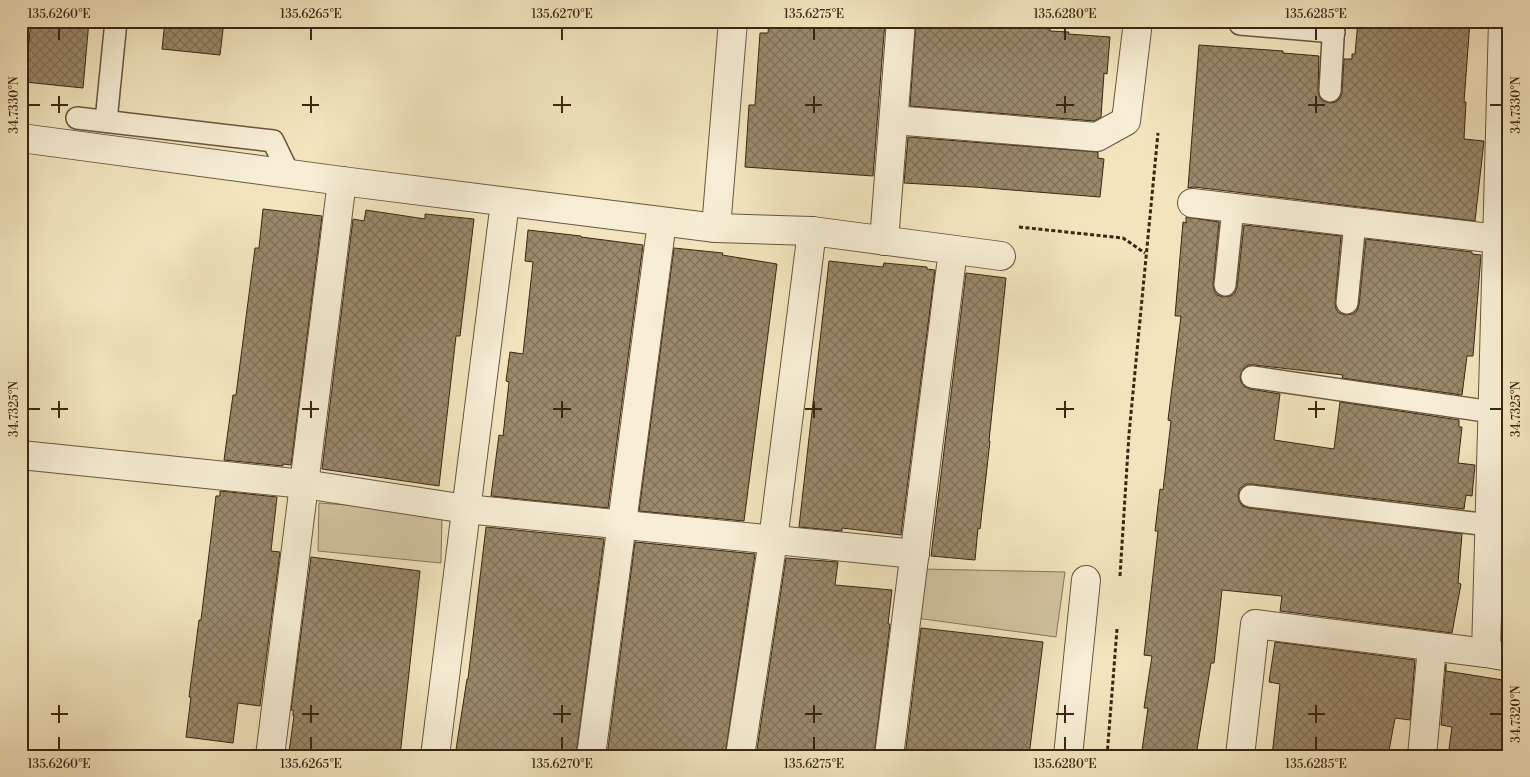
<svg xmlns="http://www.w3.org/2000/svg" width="1530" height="777" viewBox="0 0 1530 777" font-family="'Libre Bodoni',serif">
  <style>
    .park { fill: #d3c5a1; stroke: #877659 }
    .building { fill: url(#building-cross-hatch); stroke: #3b2611 }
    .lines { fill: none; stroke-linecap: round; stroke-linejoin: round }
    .service-casing { stroke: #69563c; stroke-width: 24 }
    .minor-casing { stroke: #69563c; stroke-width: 30 }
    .path { stroke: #3b2611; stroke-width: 3; stroke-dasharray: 4 2.5; stroke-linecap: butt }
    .service { stroke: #f7eed5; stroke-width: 21 }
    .minor { stroke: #f7eed5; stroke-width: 28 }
    .ticks { fill: none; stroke: #3b2611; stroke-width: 2 }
    .neatline { fill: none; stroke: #3b2611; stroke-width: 2 }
    .ticks-label { font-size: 12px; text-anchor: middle; fill: #3b2611 }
  </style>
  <defs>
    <pattern id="building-cross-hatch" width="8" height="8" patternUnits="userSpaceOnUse" patternTransform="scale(1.25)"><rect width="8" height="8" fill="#9a896b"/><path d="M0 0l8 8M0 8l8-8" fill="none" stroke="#7f7057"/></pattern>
  </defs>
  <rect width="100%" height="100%" fill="#f2e5be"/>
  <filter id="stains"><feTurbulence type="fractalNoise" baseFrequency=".004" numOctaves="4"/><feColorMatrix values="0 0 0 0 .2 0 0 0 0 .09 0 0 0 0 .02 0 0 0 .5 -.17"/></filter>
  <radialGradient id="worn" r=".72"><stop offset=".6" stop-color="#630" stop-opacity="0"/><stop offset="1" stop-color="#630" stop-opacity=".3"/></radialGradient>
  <g class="park">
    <path d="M319,503L442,512L441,563L318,551Z"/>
    <path d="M922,569L1065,572L1056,637L916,618Z"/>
  </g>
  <g class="building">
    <path d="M31,21H89L83,88L25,82Z"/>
    <path d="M165,21H224L220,55L162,49Z"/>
    <path d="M769,21H885L873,176L745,167L749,105H755L760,33H768Z"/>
    <path d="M916,21H993L992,23L1013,25V26L1050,29V31L1069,32L1068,34L1110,37L1107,74L1104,73L1101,117L1094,121L910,106Z"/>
    <path d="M1358,21H1470L1464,102H1466L1464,139L1484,141L1475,221L1194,187L1188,188L1199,45L1283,51V53L1319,56L1318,90L1319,96L1323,101L1330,103L1336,102L1341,97L1342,92L1344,59H1352V54H1355Z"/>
    <path d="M908,137L1098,152V158L1104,159L1100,197L974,187L904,183Z"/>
    <path d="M263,209L322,216L291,465L283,464V466L224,460L233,395H236L255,248H259Z"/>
    <path d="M366,210L425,219V214L474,219L460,336H456L439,486L322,469L353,219L364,221Z"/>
    <path d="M1186,217L1219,222L1213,284L1214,291L1217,295L1223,297L1231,296L1235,293L1237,287L1244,225L1341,236L1335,302L1336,309L1339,313L1345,315L1353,314L1357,311L1359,305L1366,239L1472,252V254L1481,255L1473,356H1467L1462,395L1342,378L1343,375L1254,365H1248L1243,369L1240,376L1241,382L1245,387L1250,389L1280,394L1274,440L1334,449L1340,402L1459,420V427H1462L1458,463L1475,465L1472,496L1466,495L1464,509L1252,484H1246L1240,488L1238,495L1239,501L1242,506L1248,508L1462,534L1458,583L1461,584L1452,633L1280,611L1282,596L1222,590L1214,663H1211L1196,756L1142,750L1148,708H1144L1152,656L1144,655L1158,531H1155L1160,489L1163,490L1171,421L1168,420L1181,316H1175L1183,222L1186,223Z"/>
    <path d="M528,230L581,236V237L643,245L608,508L491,496L499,435L503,436L509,382L506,381L510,352L523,354L533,262L525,261Z"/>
    <path d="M674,248L723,253L722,255L777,264L744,521L639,511Z"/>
    <path d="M829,261L883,267L884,263L927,267V269L935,270L901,535L842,528V531L799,527Z"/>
    <path d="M966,273L1006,278L989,441H990L980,529L978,528L975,560L931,556Z"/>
    <path d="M220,491L277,497L271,551L280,552L260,706L238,703L233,743L186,737L191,697H189L199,620H201L216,496H220Z"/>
    <path d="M486,527L604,539L576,756H455L467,679H468Z"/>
    <path d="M635,542L755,554L725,756H607Z"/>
    <path d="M311,557L420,571L400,756H315L289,752L294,716H293V710H291Z"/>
    <path d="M786,558L838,562L835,585L892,590L888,624H890L874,756H756Z"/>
    <path d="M921,628L1043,642L1029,756H905Z"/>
    <path d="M1275,642L1415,660L1410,720L1395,718L1388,756H1272L1280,684L1269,682Z"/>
    <path d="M1446,664V671L1509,681V756H1448L1452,727L1441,725Z"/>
  </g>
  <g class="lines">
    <defs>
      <g id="service">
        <path d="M1240,24L1334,32"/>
        <path d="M1330,91L1334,21"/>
        <path d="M77,118L273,141L289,174"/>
        <path d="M106,121L116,21"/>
        <path d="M1225,285L1233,208"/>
        <path d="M1347,303L1355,222"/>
        <path d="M1252,377L1492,412"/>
        <path d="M1250,496L1489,525"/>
      </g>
      <g id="minor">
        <path d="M894,120L1097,137L1126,121L1138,21"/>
        <path d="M21,138L342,181L716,228L812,231L1001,256"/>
        <path d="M1192,203L1498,239"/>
        <path d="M716,228L733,21"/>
        <path d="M884,241L901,21"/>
        <path d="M21,455L304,484L466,509L915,554"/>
        <path d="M1486,653L1503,21"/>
        <path d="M270,756L342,181"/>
        <path d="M435,756L505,202"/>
        <path d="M591,756L662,222"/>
        <path d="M740,756L773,540L812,231"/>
        <path d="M889,756L953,250"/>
        <path d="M1068,756L1086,580"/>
        <path d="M1240,756L1255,624L1486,653L1509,657"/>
        <path d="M1422,756L1432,647"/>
      </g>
    </defs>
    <use href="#service" class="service-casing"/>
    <use href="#minor" class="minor-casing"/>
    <g class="path">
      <path d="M1019,227L1123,238L1145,253"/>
      <path d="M1120,576L1129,434L1158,133"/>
      <path d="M1107,756L1117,629"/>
    </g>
    <use href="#service" class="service"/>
    <use href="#minor" class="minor"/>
  </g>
  <path class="ticks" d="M59,28V40M311,28V40M562,28V40M814,28V40M1065,28V40M1316,28V40M59,96V113M311,96V113M562,96V113M814,96V113M1065,96V113M1316,96V113M28,105H40M51,105H68M302,105H319M553,105H571M805,105H822M1056,105H1074M1308,105H1325M1490,105H1502M59,401V418M311,401V418M562,401V418M814,401V418M1065,401V418M1316,401V418M28,409H40M51,409H68M302,409H319M553,409H571M805,409H822M1056,409H1074M1308,409H1325M1490,409H1502M59,705V723M311,705V723M562,705V723M814,705V723M1065,705V723M1316,705V723M51,714H68M302,714H319M553,714H571M805,714H822M1056,714H1074M1308,714H1325M1490,714H1502M59,737V750M311,737V750M562,737V750M814,737V750M1065,737V750M1316,737V750"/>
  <rect width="1530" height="777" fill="none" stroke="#f2e5be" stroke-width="55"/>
  <rect x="28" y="28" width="1474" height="722" class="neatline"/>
  <g class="ticks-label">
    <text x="59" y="18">135.6260°E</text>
    <text x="311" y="18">135.6265°E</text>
    <text x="562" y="18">135.6270°E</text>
    <text x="814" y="18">135.6275°E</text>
    <text x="1065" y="18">135.6280°E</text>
    <text x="1316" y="18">135.6285°E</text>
    <text transform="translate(14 105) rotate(-90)" y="4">34.7330°N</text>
    <text transform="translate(1516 105) rotate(-90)" y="4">34.7330°N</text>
    <text transform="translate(14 409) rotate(-90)" y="4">34.7325°N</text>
    <text transform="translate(1516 409) rotate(-90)" y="4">34.7325°N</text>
    <text transform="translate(1516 714) rotate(-90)" y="4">34.7320°N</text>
    <text x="59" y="768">135.6260°E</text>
    <text x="311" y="768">135.6265°E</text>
    <text x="562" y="768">135.6270°E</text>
    <text x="814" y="768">135.6275°E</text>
    <text x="1065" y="768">135.6280°E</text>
    <text x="1316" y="768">135.6285°E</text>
  </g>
  <rect width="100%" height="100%" filter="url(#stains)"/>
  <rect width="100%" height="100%" fill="url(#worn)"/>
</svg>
